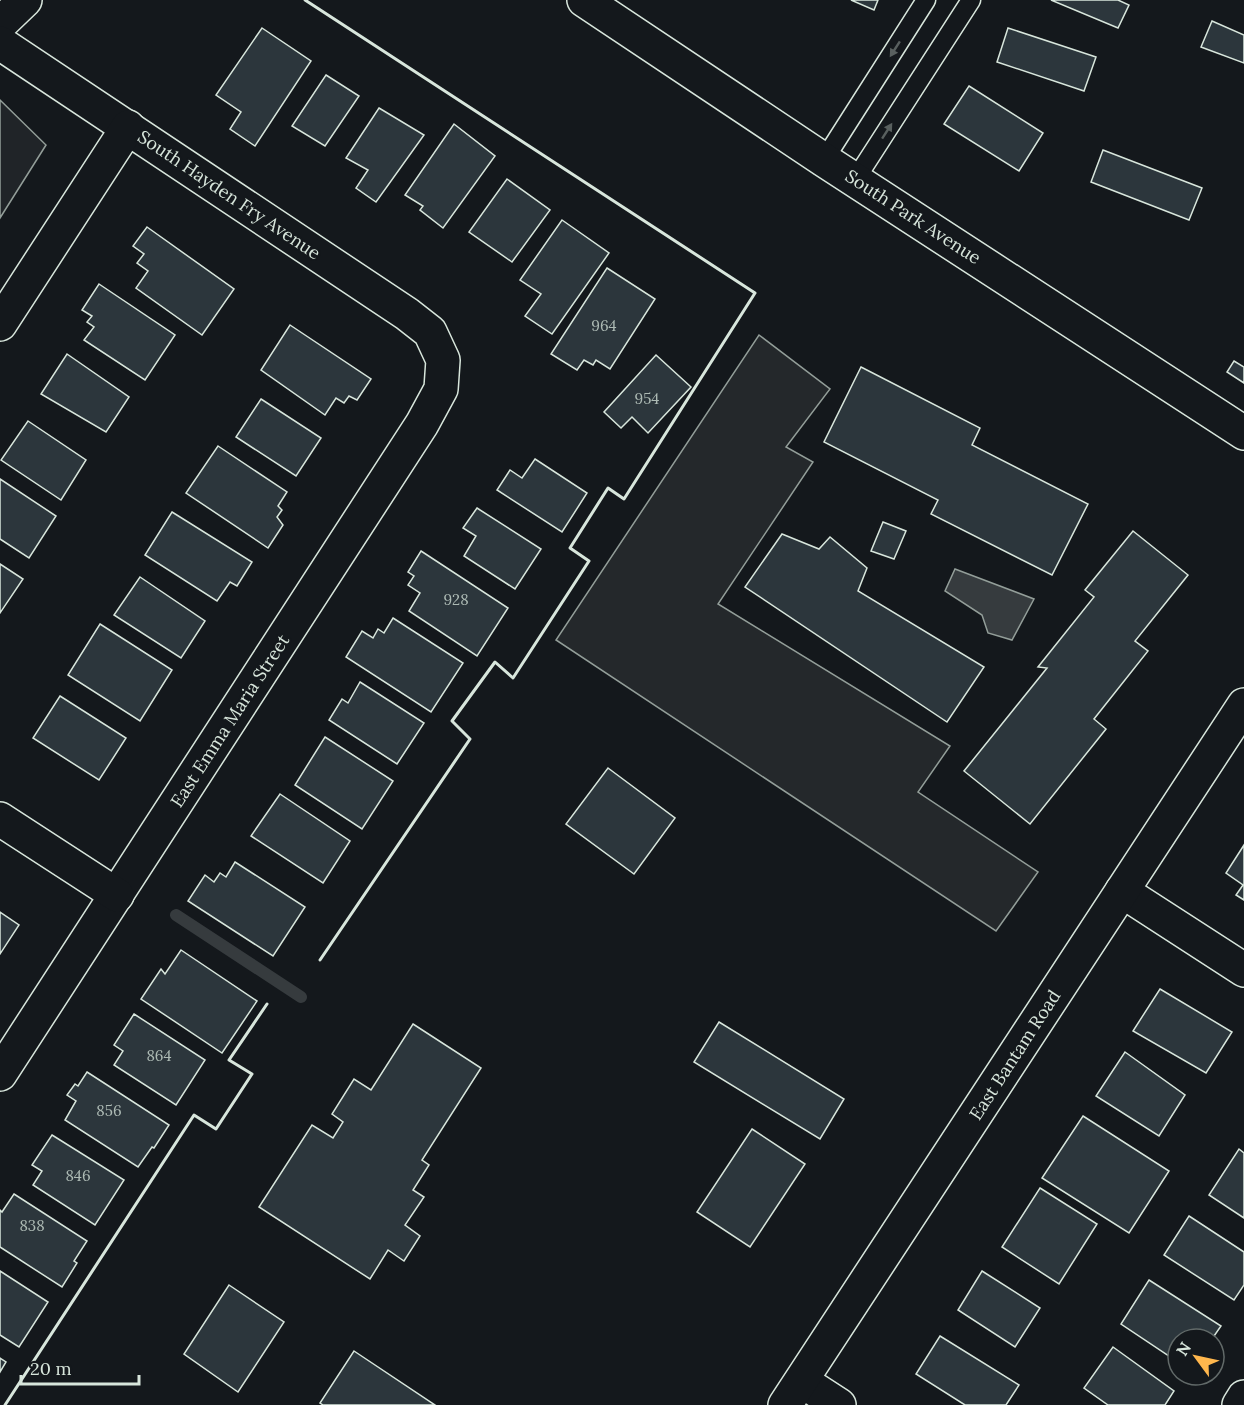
<svg xmlns="http://www.w3.org/2000/svg" width="1244" height="1405" viewBox="0 0 1244 1405" font-family="Lora,serif">
  <style>
    .green { fill: #202428; stroke: #939e99; stroke-width: 1.5 }
    .parking { fill: #24282b; stroke: #939e99; stroke-width: 1.5 }
    .water { fill: #363b3e; stroke: #939e99; stroke-width: 1.5 }
    .lines { fill: none; stroke-linecap: round; stroke-linejoin: round }
    .stream { stroke: #363b3e; stroke-width: 12 }
    .building { fill: #2c363c; stroke: #d8e6dc; stroke-width: 1.5 }
    .lane-casing { stroke: #d8e6dc; stroke-width: 21 }
    .street-casing { stroke: #d8e6dc; stroke-width: 36 }
    .secondary-casing { stroke: #d8e6dc; stroke-width: 36 }
    .lane { stroke: #14181c; stroke-width: 18 }
    .street { stroke: #14181c; stroke-width: 33 }
    .secondary { stroke: #14181c; stroke-width: 33 }
    .wall { stroke: #d8e6dc; stroke-width: 3 }
    .oneway { fill: #59605f }
    .labels { text-anchor: middle; stroke-width: 4.5; stroke-linejoin: round; paint-order: stroke }
    .number-label { font-size: 15px; fill: #adbab4 }
    .street-label { font-size: 18px; fill: #d8e6dc; stroke: #14181c }
  </style>
  <rect width="100%" height="100%" fill="#14181c"/>
  <path class="green" d="M0,100L46,145L0,218Z"/>
  <path class="parking" d="M759,335L830,389L786,447L813,462L718,604L950,746L918,792L1038,872L996,931L556,640Z"/>
  <path class="water" d="M955,569L1034,599L1012,640L988,633L982,615L945,591Z"/>
  <g class="lines">
    <path class="stream" d="M176,915L301,997"/>
  </g>
  <g class="building">
    <path d="M851,0H878L874,10Z"/>
    <path d="M1051,0H1118L1129,5L1118,28Z"/>
    <path d="M1212,21L1244,35V63L1201,47Z"/>
    <path d="M262,28L311,61L255,146L230,129L241,112L216,95Z"/>
    <path d="M1008,28L1096,57L1084,91L997,62Z"/>
    <path d="M326,75L359,96L325,146L292,126Z"/>
    <path d="M969,86L1043,133L1019,171L944,124Z"/>
    <path d="M379,108L424,135L376,202L356,188L368,170L346,158Z"/>
    <path d="M454,124L495,156L443,228L420,210L423,206L405,195Z"/>
    <path d="M1103,150L1202,188L1189,220L1091,182Z"/>
    <path d="M507,179L550,210L512,262L469,232Z"/>
    <path d="M562,220L609,253L552,334L525,316L541,294L520,280Z"/>
    <path d="M147,227L234,289L202,335L136,288L148,271L137,263L144,254L133,246Z"/>
    <path d="M607,268L655,299L610,369L596,360L593,365L584,360L577,370L551,354Z"/>
    <path d="M99,284L175,335L145,380L84,340L94,327L87,322L92,316L82,310Z"/>
    <path d="M290,325L371,379L357,400L349,396L344,403L336,398L325,415L261,370Z"/>
    <path d="M67,354L129,397L106,432L41,394Z"/>
    <path d="M656,355L691,387L648,433L632,417L621,428L604,412Z"/>
    <path d="M1234,361L1244,367V383L1227,372Z"/>
    <path d="M861,367L980,428L972,445L1088,504L1052,575L931,514L938,500L824,442Z"/>
    <path d="M261,399L321,438L296,476L236,437Z"/>
    <path d="M28,421L86,460L61,500L1,460Z"/>
    <path d="M218,446L287,492L278,506L282,510L277,517L283,525L268,548L186,493Z"/>
    <path d="M535,459L587,493L562,532L497,490L510,470L522,478Z"/>
    <path d="M0,479L56,516L29,558L0,539Z"/>
    <path d="M477,508L541,549L515,589L464,556L476,536L463,528Z"/>
    <path d="M172,512L252,562L237,586L230,582L217,601L145,555Z"/>
    <path d="M883,522L906,531L894,559L871,551Z"/>
    <path d="M1133,531L1188,575L1135,641L1148,651L1094,719L1106,729L1030,824L964,771L1047,668L1038,667L1094,597L1085,590Z"/>
    <path d="M782,534L819,549L830,537L867,568L858,591L984,667L947,722L745,587Z"/>
    <path d="M421,551L508,608L477,656L409,611L420,593L408,585L414,576L408,572Z"/>
    <path d="M0,564L23,579L0,613Z"/>
    <path d="M140,577L205,621L181,658L114,615Z"/>
    <path d="M393,618L463,663L431,712L346,657L362,631L373,638L378,629L384,633Z"/>
    <path d="M100,624L172,670L140,721L68,675Z"/>
    <path d="M360,682L424,723L397,764L329,720L342,699L348,703Z"/>
    <path d="M60,696L126,738L99,780L33,738Z"/>
    <path d="M325,737L393,781L362,829L295,785Z"/>
    <path d="M608,768L675,818L634,874L566,824Z"/>
    <path d="M280,794L350,841L323,883L251,836Z"/>
    <path d="M1244,845V900L1236,895L1243,885L1226,873Z"/>
    <path d="M235,862L305,907L273,956L188,901L205,875L214,882L220,873L226,877Z"/>
    <path d="M0,912L19,925L0,954Z"/>
    <path d="M181,950L257,1001L222,1053L141,999L161,969L165,974Z"/>
    <path d="M1160,989L1232,1032L1206,1073L1133,1031Z"/>
    <path d="M134,1014L205,1060L176,1105L114,1065L123,1051L114,1045Z"/>
    <path d="M719,1022L844,1099L820,1139L694,1062Z"/>
    <path d="M413,1024L481,1068L422,1160L429,1165L413,1190L424,1197L405,1225L420,1236L404,1261L388,1250L370,1279L259,1207L312,1125L333,1138L343,1122L332,1114L354,1079L371,1090Z"/>
    <path d="M1125,1052L1185,1095L1159,1136L1096,1096Z"/>
    <path d="M87,1072L169,1125L154,1148L152,1147L138,1167L65,1120L76,1101L67,1095L75,1084L78,1086Z"/>
    <path d="M1083,1116L1169,1171L1129,1233L1042,1178Z"/>
    <path d="M752,1129L805,1164L750,1247L697,1212Z"/>
    <path d="M52,1135L124,1180L95,1225L33,1185L42,1171L32,1165Z"/>
    <path d="M1239,1149L1244,1153V1218L1209,1195Z"/>
    <path d="M1040,1188L1097,1224L1059,1284L1002,1247Z"/>
    <path d="M14,1194L87,1241L74,1261L77,1263L62,1287L0,1247V1210L2,1212Z"/>
    <path d="M1189,1216L1244,1252V1285L1234,1300L1164,1255Z"/>
    <path d="M0,1271L48,1302L19,1347L0,1335Z"/>
    <path d="M982,1271L1040,1308L1015,1347L958,1310Z"/>
    <path d="M1149,1280L1221,1326L1212,1339H1178V1362L1121,1324Z"/>
    <path d="M229,1285L284,1322L238,1392L184,1354Z"/>
    <path d="M940,1336L1019,1385L1006,1405H965L916,1374Z"/>
    <path d="M1113,1347L1174,1391L1165,1405H1108L1084,1388Z"/>
    <path d="M354,1351L435,1405H323L320,1403Z"/>
    <path d="M0,1358L6,1362L0,1372Z"/>
  </g>
  <g class="lines">
    <defs>
      <g id="lane">
        <path d="M824,160L926,0"/>
        <path d="M855,180L971,0"/>
      </g>
      <g id="street">
        <path d="M0,24L25,0"/>
        <path d="M0,43L407,314L430,332L443,360L441,389L422,424L0,1074"/>
        <path d="M0,324L128,127"/>
        <path d="M0,819L117,895"/>
        <path d="M1122,891L1244,970"/>
        <path d="M802,1381L839,1405"/>
        <path d="M785,1405L1244,705"/>
        <path d="M1239,1405L1244,1397"/>
      </g>
      <path id="secondary" d="M584,0L824,160L1244,433"/>
    </defs>
    <use href="#lane" class="lane-casing"/>
    <use href="#street" class="street-casing"/>
    <use href="#secondary" class="secondary-casing"/>
    <use href="#lane" class="lane"/>
    <use href="#street" class="street"/>
    <use href="#secondary" class="secondary"/>
    <g class="wall">
      <path d="M305,0L755,293L624,499L608,488L570,548L589,561L513,678L495,662L452,721L470,739L320,960"/>
      <path d="M5,1405L194,1115L216,1129L252,1074L229,1060L267,1004"/>
    </g>
  </g>
  <defs><path id="oneway-solid" d="M-6-.8H1V-3.2L6.5 0L1 3.2V.8H-6Z" transform="scale(1.5)"/></defs>
  <g class="oneway">
    <use href="#oneway-solid" transform="translate(895 49) rotate(123)"/>
    <use href="#oneway-solid" transform="translate(887 131) rotate(-57)"/>
  </g>
  <g class="labels">
    <g class="number-label">
      <text x="604" y="331">964</text>
      <text x="647" y="404">954</text>
      <text x="456" y="605">928</text>
      <text x="159" y="1061">864</text>
      <text x="109" y="1116">856</text>
      <text x="78" y="1181">846</text>
      <text x="32" y="1231">838</text>
    </g>
    <g class="street-label">
      <text transform="translate(229 195) rotate(34)" y="6">South Hayden Fry Avenue</text>
      <text transform="translate(913 217) rotate(33)" y="6">South Park Avenue</text>
      <text transform="translate(230 721) rotate(-57)" y="6">East Emma Maria Street</text>
      <text transform="translate(1015 1055) rotate(-57)" y="6">East Bantam Road</text>
    </g>
  </g>
  <g transform="translate(1196 1357) rotate(303)"><circle r="28" fill="#14181c" stroke="#626a69" stroke-width="1.5"/>
  <path d="M0-4.5L10 22L0 15L-10 22Z" fill="#ffb74d"/>
  <text y="-9" font-size="16" font-weight="bold" text-anchor="middle" fill="#d8e6dc">N</text>
  </g>
  <path d="M21 1375v9h118v-9" fill="none" stroke="#d8e6dc" stroke-width="3"/>
  <text x="30" y="1375" font-size="18" fill="#d8e6dc" stroke="#14181c" stroke-width="4.5" paint-order="stroke">20 m</text>
</svg>
